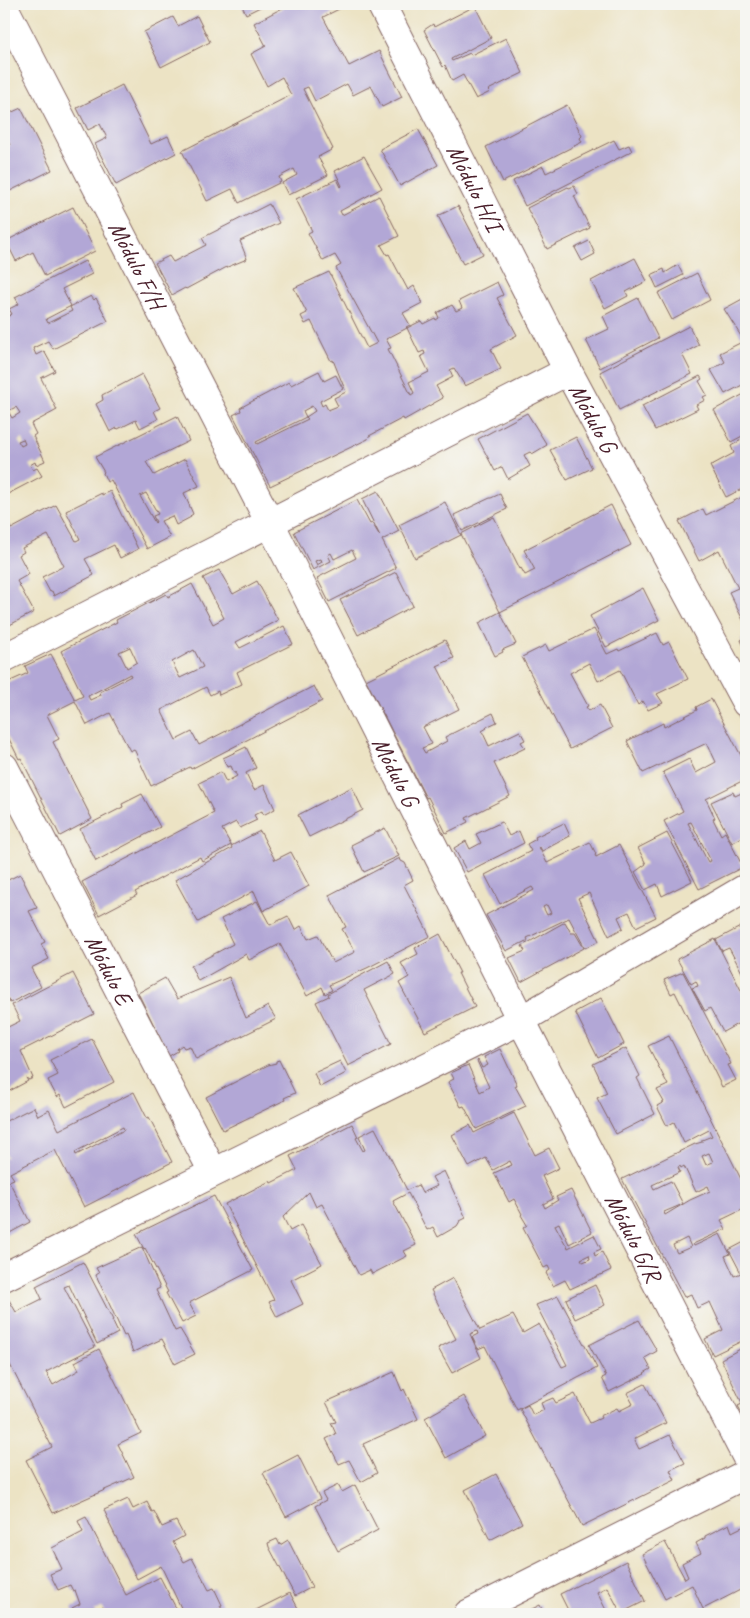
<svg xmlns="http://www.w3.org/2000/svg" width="750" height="1618" viewBox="0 0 750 1618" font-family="Caveat,sans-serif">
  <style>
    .building { fill: #b2a7d6; fill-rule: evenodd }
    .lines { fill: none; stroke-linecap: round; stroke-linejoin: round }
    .street-casing { stroke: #836461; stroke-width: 30 }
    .street { stroke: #fff; stroke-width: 28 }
    .labels { text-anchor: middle; stroke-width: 4.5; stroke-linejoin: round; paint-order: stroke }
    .street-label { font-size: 24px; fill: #4a1f2b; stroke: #f6f6f2 }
  </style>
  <rect width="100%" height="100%" fill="#f6f6f2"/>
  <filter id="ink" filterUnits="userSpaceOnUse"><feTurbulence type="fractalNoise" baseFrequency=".02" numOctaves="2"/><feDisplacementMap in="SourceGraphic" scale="10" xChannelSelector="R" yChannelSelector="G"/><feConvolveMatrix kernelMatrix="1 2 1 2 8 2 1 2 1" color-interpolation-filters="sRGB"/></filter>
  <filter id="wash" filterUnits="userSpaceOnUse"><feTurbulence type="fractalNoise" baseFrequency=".0096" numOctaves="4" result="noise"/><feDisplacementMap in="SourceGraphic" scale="20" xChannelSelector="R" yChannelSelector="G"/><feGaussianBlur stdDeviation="1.12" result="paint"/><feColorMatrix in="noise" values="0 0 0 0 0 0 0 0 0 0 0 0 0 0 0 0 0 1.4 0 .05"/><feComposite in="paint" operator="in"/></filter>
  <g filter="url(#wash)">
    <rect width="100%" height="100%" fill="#ece3c4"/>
    <g id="blocks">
      <g class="building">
        <path d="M241,4H266L246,14Z"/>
        <path d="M290,4H349L323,17L349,66L379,51L402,97L382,107L371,86L353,95L347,84L315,101L308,87L303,89L333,149L318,157L328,175L288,195L282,183L297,175L294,169L279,177L281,182L239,203L232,189L207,201L182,151L291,95L282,77L267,86L251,54L266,46L254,23Z"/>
        <path d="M475,6L491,38L451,59L452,61L470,53L471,55L506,38L523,73L488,90L490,92L476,99L463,75L452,81L445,65L443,67L424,30L433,24L434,27Z"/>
        <path d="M197,16L210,42L161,67L144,32L173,17L178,26Z"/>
        <path d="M122,85L151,144L168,136L176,153L116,185L95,144L107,138L100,124L88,130L77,108Z"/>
        <path d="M567,105L582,136L580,138L582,142L503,182L486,147Z"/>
        <path d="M21,108L52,170L4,194V148L10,145L9,143L4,146V116Z"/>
        <path d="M418,129L438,165L400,186L380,149Z"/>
        <path d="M614,140L619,149L629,145L632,151L525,206L513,181L543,166L546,173Z"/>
        <path d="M364,156L382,188L340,211L342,215L379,196L399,236L381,245L387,255L389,254L408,290L414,286L422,303L403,313L410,325L406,327L407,328L386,339L391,348L388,349L411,395L414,393L409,382L429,372L421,356L425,354L424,351L419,353L407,328L421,321L423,324L435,318L436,320L439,318L437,313L452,305L456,311L462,308L459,301L497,282L503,295L497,298L517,335L491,349L501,369L465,386L454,368L450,370L453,377L436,386L443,398L404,420L403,418L369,436L368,439L270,486L233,415L241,411L240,408L249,403L289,382L291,385L319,371L324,381L336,375L343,389L320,401L322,406L325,404L328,410L338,406L334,398L346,392L333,360L331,361L311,321L305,324L301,316L307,313L294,288L329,272L367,348L377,343L336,268L341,265L335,255L323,261L308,233L312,231L296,199L337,179L341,187L342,186L335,171ZM312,406L315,411L306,417L308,419L257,444L256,442L306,417L303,411Z"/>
        <path d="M574,186L578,194L574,196L590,228L547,249L527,208L568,187L569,188Z"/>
        <path d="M269,204L279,223L240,241L247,259L225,268L186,289L185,288L172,295L155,263L169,256L173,262L206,245L202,238Z"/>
        <path d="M458,206L483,254L463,264L438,216Z"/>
        <path d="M73,207L95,251L45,276L33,252L16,261L6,241Z"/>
        <path d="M589,241L595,254L582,261L575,248Z"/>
        <path d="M635,258L647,281L626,292L628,296L605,308L591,281Z"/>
        <path d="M85,261L92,274L62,289L71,306L46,319L48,323L72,311L70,307L91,296L94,300L96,298L108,321L53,349L48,341L33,348L36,355L44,351L55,371L41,378L57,410L31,424L36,434L33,436L45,461L36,465L35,462L30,465L33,470L37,468L42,476L4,496V319L12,314L9,309L19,304L15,297ZM16,407L20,413L12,418L8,411ZM23,439L25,444L21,446L18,441Z"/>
        <path d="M678,265L683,275L657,288L651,275L664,269L665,273Z"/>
        <path d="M697,273L710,300L672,320L658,293Z"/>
        <path d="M746,297V383L725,394L711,370L725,362L720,353L744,341L724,309Z"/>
        <path d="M638,298L658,338L600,368L586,340L609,329L603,316Z"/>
        <path d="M689,326L699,345L682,354L692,374L619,410L600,372Z"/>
        <path d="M142,374L160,408L154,411L158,419L140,428L136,420L118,429L117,428L110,432L96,404L103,400L102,395Z"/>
        <path d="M700,376L702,379L699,381L707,395L703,397L705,400L696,405L698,409L655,430L642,406Z"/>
        <path d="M746,393V434L731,442L714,410Z"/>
        <path d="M527,413L547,445L532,454L530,452L524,455L530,466L508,479L502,467L495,471L478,439Z"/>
        <path d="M177,416L189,441L146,462L154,475L185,459L199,486L184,493L193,514L190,516L191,517L176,525L172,516L161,521L170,537L147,549L111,480L107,482L103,473L104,472L95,457ZM146,493L158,514L153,516L156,522L155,523L140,496Z"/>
        <path d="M576,437L592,468L567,480L550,450Z"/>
        <path d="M746,437V487L726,497L710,466L734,453L731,446Z"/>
        <path d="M110,491L138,549L120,558L114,545L85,559L94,575L54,596L52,591L50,592L42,577L64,566L48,535L22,548L24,552L19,555L29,574L17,581L34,612L4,628V567L6,566L4,558V519H6L11,529L56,505L76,541L80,539L66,511L102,493V495Z"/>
        <path d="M378,491L399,531L382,540L396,568L329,602L317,578L356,558L352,550L334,559L331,553L328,555L331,561L313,570L294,532L357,500L370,524L372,523L380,536L362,499ZM321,559L322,562L317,565L315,561Z"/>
        <path d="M500,494L507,509L462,531L454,515L490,498H491Z"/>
        <path d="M746,495V626L729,592L738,588L719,550L699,561L679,521L703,509L706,515Z"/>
        <path d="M445,502L461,535L415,558L399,525Z"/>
        <path d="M611,505L631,545L500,612L461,534L494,517L520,569L521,568L525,575L535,570L524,550Z"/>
        <path d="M219,570L233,594L257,581L278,620L236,642L240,648L284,626L293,644L237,672L242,684L219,695L218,691L210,695L206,687L161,710L176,740L192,732L199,745L314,686L322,701L191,769L190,767L151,786L134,749L130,751L110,713L87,725L75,701L47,715L59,739L53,742L92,819L60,836L21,758L19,759L4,729V684L28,673L25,666L51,654L75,700L83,696L61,651L117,622L116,620L166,594L168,597L192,584L213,624L224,618L203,578ZM130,647L137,662L127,668L119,652ZM194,650L203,667L180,678L172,662ZM130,674L131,676L100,692L101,695L90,700L88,696Z"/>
        <path d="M396,572L413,606L358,635L340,600Z"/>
        <path d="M643,588L659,620L606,647L590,616Z"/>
        <path d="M500,612L516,644L502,650L503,652L495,656L479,623Z"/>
        <path d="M594,629L607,654L618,649L619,651L657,633L663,645L669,642L688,679L657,694L663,703L648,710L643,701L638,705L620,670L598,681L589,663L570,673L588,706L586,707L589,711L600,705L612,728L570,749L522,657L546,645L549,651Z"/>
        <path d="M746,637V651L741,640Z"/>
        <path d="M445,640L454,658L437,666L459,709L423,727L432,744L422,748L425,753L447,741L445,737L493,713L497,722L486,727L487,728L482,731L489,746L520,731L525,740L521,742L525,748L494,763L510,796L466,818L468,822L446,833L428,797L426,798L366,680Z"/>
        <path d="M711,699L746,765V779L706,799L715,818L713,819L721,835L725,832L743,867L699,889L664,821L683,811L663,772L689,759L696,773L716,762L707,743L643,773L627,741L663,723L664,727L697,710L696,707ZM691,822L711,861L708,862L688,823Z"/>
        <path d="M246,747L256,768L246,773L254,790L264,785L275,809L263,815L262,811L254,815L257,820L240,828L236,822L222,829L231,845L202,861L200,857L135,892L137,895L99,915L82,882L214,813L199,783L221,772L226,782L237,776L235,773H237H234L231,766L227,767L223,758Z"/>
        <path d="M352,787L363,810L309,837L298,815Z"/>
        <path d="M746,791V841L744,836L732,843L711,802L733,792L735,796Z"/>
        <path d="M142,794L160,827L96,861L80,829L123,807L122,804Z"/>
        <path d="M502,822L509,836L519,831L524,843L467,872L454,848L466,841L470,849L481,843L476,834Z"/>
        <path d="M564,823L570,836L542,851L540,847H539L547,863L590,842L596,854L595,855L596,857L619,845L656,917L636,927L629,912L618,917L623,928L609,936L589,893L578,898L599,941L585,948L569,918L527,938L528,940L506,951L486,915L534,890L532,887L500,904L485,875L531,851L527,844L536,839L535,837ZM547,905L551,913L547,915L543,907Z"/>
        <path d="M385,828L399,856L364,872L351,845Z"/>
        <path d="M260,831L275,860L291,852L309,886L263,911L254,891L198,922L175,880L232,848L231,846Z"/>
        <path d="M667,833L692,881L662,896L657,884L645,890L635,872L646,864L638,848Z"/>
        <path d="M400,858L401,861L405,863L413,880L404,885L430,936L367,968L329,985L332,990L325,994L322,987L307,996L280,944L249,960L246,954L198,981L191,966L233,944L221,919L257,901L270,925L288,916L295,930L301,926L308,939L318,935L333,963L355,952L342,929L346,927L329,895Z"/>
        <path d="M4,872L8,880L20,874L37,908L29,911L45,942L41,944L49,959L31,968L41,987L10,1003L5,993H4Z"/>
        <path d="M565,922L571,933H575L584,948L521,982L509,958L525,951L522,946Z"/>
        <path d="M746,924V980L729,948L722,951L716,940Z"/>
        <path d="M440,934L460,973H458L475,1007L425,1032L399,983L409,977L401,963L418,954L415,948Z"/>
        <path d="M715,939L746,1000V1019L723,1032L710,1008L705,1011L692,988L698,986L696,981L691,984L677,959Z"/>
        <path d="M388,961L395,974L364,990L391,1044L348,1066L316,1002L329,996L328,994L345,984Z"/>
        <path d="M683,972L730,1062L731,1064L728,1065L736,1080L722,1087L675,992L671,994L664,980Z"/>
        <path d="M73,973L94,1014L21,1051L33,1078L29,1080L26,1078L28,1081L4,1094V1029L20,1021L12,1005Z"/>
        <path d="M229,977L246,1018L268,1006L276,1019L196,1059L190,1046L184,1048L182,1045L177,1049L178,1051L169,1056L138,993L165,978L177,999Z"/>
        <path d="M601,998L624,1044L598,1058L575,1012Z"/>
        <path d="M669,1036L746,1189V1208L721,1220L726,1229L693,1244L694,1246L720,1234L730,1254L725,1256L734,1276L741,1273L729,1250L746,1241V1339L713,1355L705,1339L723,1330L710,1302L697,1308L691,1294L684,1297L622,1179L695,1144L702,1142V1140L712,1136L709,1130L684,1143L674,1122L667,1126L657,1106L664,1102L657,1090L668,1085L648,1046ZM709,1153L713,1162L706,1165L702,1156ZM680,1166L681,1168L684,1166L696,1192L708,1186L710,1191L690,1200L665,1215L664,1212L683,1204L671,1181L654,1189L652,1185L680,1172L678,1167ZM687,1238L691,1247L677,1253L673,1245Z"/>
        <path d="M92,1039L114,1082L66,1107L60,1095L57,1097L48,1080L58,1075L50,1060Z"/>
        <path d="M626,1048L640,1076L637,1078L655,1114L616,1134L597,1098L607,1093L593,1064Z"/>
        <path d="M500,1049L517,1085L515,1086L526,1106L476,1129L464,1106L461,1107L448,1082L454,1079L451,1073L468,1065L480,1092L489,1087L477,1061L478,1060L482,1068L488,1065L484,1057Z"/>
        <path d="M279,1060L295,1093L284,1098L285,1100L223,1130L206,1097L268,1065L276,1063V1061Z"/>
        <path d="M340,1061L346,1073L320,1087L314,1073Z"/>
        <path d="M134,1092L147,1118L149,1117L172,1162L84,1207L55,1150L10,1173L14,1179L9,1181L30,1222L4,1236V1158L7,1157L4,1151V1129L6,1128L4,1122L34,1107L38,1116L49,1110L59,1130ZM123,1127L124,1130L76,1155L75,1152Z"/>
        <path d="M514,1113L535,1155L549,1148L559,1168L542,1176L553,1199L543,1204L545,1208L558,1200L556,1197L571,1190L592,1232L569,1244L559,1223L555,1225L566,1245H567L568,1248L594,1235L601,1249L594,1252L595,1256L602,1252L611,1270L570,1289L565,1280L553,1286L546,1273L550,1270L548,1266L544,1268L523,1228L527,1225L521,1215L522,1214L514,1199L509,1202L494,1173L512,1165L510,1161L493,1170L486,1158L469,1167L452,1135L470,1125L474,1133ZM589,1255L590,1259L583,1262L581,1259Z"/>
        <path d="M352,1124L358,1137L356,1138L363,1151L365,1150L359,1136L375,1128L407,1190L418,1185L422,1193L437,1186L432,1177L444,1171L466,1218L460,1221L457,1226L438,1237L433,1227L427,1230L408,1193L393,1201L416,1245L404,1251L407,1256L372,1274L370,1270L359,1275L322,1204L316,1207L309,1192L283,1217L290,1231L301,1225L322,1264L291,1280L303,1304L277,1317L269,1302L274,1300L225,1204L270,1181L271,1183L297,1170L290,1156Z"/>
        <path d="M214,1196L253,1270L189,1303L196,1316L182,1323L166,1293L168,1292L145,1248L144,1249L136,1234Z"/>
        <path d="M142,1247L160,1288L156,1290L175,1331L180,1329L195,1354L175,1364L162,1339L133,1352L126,1335L124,1336L96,1275L99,1273L96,1268Z"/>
        <path d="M83,1262L113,1320H112L118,1333L97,1344L69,1285L64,1287L95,1347L46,1372L53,1385L79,1370L75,1362L99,1349L141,1433L118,1444L134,1477L53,1513L26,1460L52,1447L4,1353V1303L9,1300L16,1312L42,1299L36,1286Z"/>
        <path d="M453,1278L480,1330L513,1315L523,1333L539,1324L562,1367L567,1365L536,1305L558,1296L597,1368L517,1410L485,1346L478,1349L472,1337L478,1334L477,1331L470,1334L481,1358L452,1373L438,1348L456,1339L431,1290Z"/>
        <path d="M595,1285L605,1305L575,1319L566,1299Z"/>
        <path d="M639,1320L657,1351L645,1358L651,1369L644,1373L645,1374L609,1392L602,1378L606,1376L589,1345Z"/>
        <path d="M746,1346V1421L738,1406L744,1403H742L721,1359Z"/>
        <path d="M394,1372L402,1391L404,1389L418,1419L363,1444L377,1473L361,1482L349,1460L339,1464L326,1439L336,1434L331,1423L336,1422L326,1402Z"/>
        <path d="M645,1384L666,1423L634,1439L639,1449L670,1435L685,1463L670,1470L675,1480L582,1526L520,1409L528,1405L533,1415L544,1410L541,1403L553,1398L556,1403L575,1394L590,1423L601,1418L600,1416L617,1408L619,1411L633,1404L627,1393Z"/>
        <path d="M464,1396L485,1436L446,1458L425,1418Z"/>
        <path d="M298,1455L320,1499L286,1517L263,1473Z"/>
        <path d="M496,1474L522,1523L490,1540L465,1490Z"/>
        <path d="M338,1485L342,1492L355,1485L378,1530L338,1551L315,1506L326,1500L322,1493Z"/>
        <path d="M128,1499L133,1509L147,1502L152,1512L154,1511L162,1527L176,1521L184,1536L173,1542L184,1562L192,1558L209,1590L214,1588L222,1605L220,1606L225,1614H184L161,1566L137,1579L109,1523H110L104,1510Z"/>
        <path d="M86,1517L126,1595L160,1577L179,1614H105L102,1607L94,1611L96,1614H75L72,1608L80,1604L75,1590L73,1591L70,1585L58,1590L50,1574L62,1569L52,1548L83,1532L78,1521Z"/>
        <path d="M729,1524L732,1532L744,1526L746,1531V1587L703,1609L692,1585L665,1599L642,1554L665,1542L685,1579L688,1577L682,1563L701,1553L696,1543L705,1538V1536Z"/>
        <path d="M277,1539L280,1545L288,1540L312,1587L295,1596L269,1547L268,1543Z"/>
        <path d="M626,1561L645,1601L621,1613L607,1587L597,1592L608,1614H570L560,1594Z"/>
        <path d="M290,1593L301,1614H248Z"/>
        <path d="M540,1605L544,1614H522Z"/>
      </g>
    </g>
  </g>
  <g filter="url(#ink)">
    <use href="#blocks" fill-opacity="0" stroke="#836461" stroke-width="1"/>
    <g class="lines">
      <defs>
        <g id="street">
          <path id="s1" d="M381,4L568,371L746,703"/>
          <path id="s2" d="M4,7L270,523L521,1020L746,1456"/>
          <path d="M4,658L568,371"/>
          <path id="s3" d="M4,767L213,1172"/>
          <path d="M4,1277L521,1020L746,888"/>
          <path d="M468,1614L746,1474"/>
        </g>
      </defs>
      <use href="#street" class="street-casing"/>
      <use href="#street" class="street"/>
    </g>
  </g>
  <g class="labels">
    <g class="street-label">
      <text dy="8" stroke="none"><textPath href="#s1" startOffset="206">Módulo H/I</textPath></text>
      <text dy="8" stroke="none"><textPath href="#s2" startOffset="290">Módulo F/H</textPath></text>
      <text dy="8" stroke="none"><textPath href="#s1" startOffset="465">Módulo G</textPath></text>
      <text dy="8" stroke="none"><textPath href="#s2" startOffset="859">Módulo G</textPath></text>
      <text dy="8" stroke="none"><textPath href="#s3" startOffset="228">Módulo E</textPath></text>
      <text dy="8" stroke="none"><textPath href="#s2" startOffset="1382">Módulo G/R</textPath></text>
    </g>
  </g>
  <rect width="750" height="1618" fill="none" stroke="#f6f6f2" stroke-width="20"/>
</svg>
